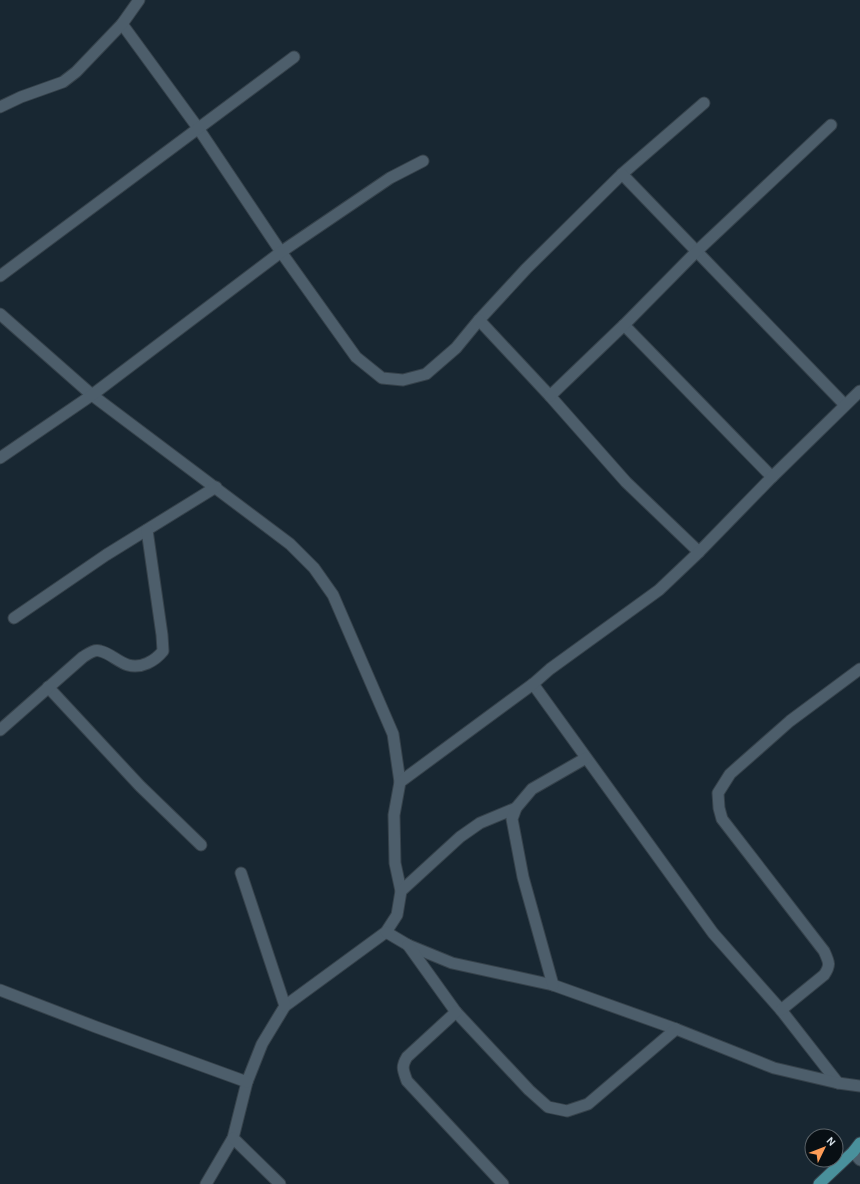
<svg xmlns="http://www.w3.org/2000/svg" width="860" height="1184" viewBox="0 0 860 1184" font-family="Karla,sans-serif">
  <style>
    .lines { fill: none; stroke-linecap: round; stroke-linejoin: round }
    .minor-casing { stroke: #36424b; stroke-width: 13 }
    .primary-casing { stroke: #36424b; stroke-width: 13 }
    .minor { stroke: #4d5e6b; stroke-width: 11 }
    .primary { stroke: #49909c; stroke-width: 11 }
  </style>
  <rect width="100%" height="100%" fill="#182732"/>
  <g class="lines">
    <defs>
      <g id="minor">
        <path d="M122,24L198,128L281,252L356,357L382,378L403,380L426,374L456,348L479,320L526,269L622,174L704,103"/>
        <path d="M0,107L21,97L63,82L76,72L122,24L139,0"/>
        <path d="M622,174L845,405"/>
        <path d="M0,276L294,57"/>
        <path d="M0,314L92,395L290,544L314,568L333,595L393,734L400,782L394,815L395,863L401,891L397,915L386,932L285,1006L262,1044L247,1082L233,1138L206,1184"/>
        <path d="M479,320L550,396L626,482L699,552"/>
        <path d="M624,325L772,477"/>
        <path d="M550,396L624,325L697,251L831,125"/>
        <path d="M0,458L92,395L281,252L390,178L423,161"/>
        <path d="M14,618L106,555L216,487"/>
        <path d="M533,684L713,933L781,1010L838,1083"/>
        <path d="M48,687L140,786L201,845"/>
        <path d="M0,730L83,657C88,654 94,649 100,651C110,653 118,662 128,665C141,669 155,661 163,651L162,635L147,530"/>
        <path d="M400,782L533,684L550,669L659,590L699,552L772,477L860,391"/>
        <path d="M241,873L285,1006"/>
        <path d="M401,891L460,837L480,823L516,808"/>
        <path d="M386,932L408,945L452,963L553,985L676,1029L774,1068L838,1083L860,1086"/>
        <path d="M408,945L456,1012L529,1090L548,1107L567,1111L588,1104L676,1029"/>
        <path d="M553,985L523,877L512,819L516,808L532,789L586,758"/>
        <path d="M0,990L96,1027L247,1082"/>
        <path d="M781,1010L824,975C831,965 829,962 824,951L722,819L719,808L718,793L730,774L790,721L860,669"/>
        <path d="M456,1012L407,1057C401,1067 403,1070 407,1081L503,1184"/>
        <path d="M233,1138L280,1184"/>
        <path d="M853,1152L860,1160"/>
      </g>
      <path id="primary" d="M819,1184L853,1152L860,1143"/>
    </defs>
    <use href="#minor" class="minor-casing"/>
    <use href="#primary" class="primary-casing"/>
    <use href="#minor" class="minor"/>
    <use href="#primary" class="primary"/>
  </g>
  <g transform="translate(824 1148) rotate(47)"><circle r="19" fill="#080f14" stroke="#5b6369"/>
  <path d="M0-3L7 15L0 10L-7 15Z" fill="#fe9c57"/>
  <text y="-6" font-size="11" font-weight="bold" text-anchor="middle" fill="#d8e2e9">N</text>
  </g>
</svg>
